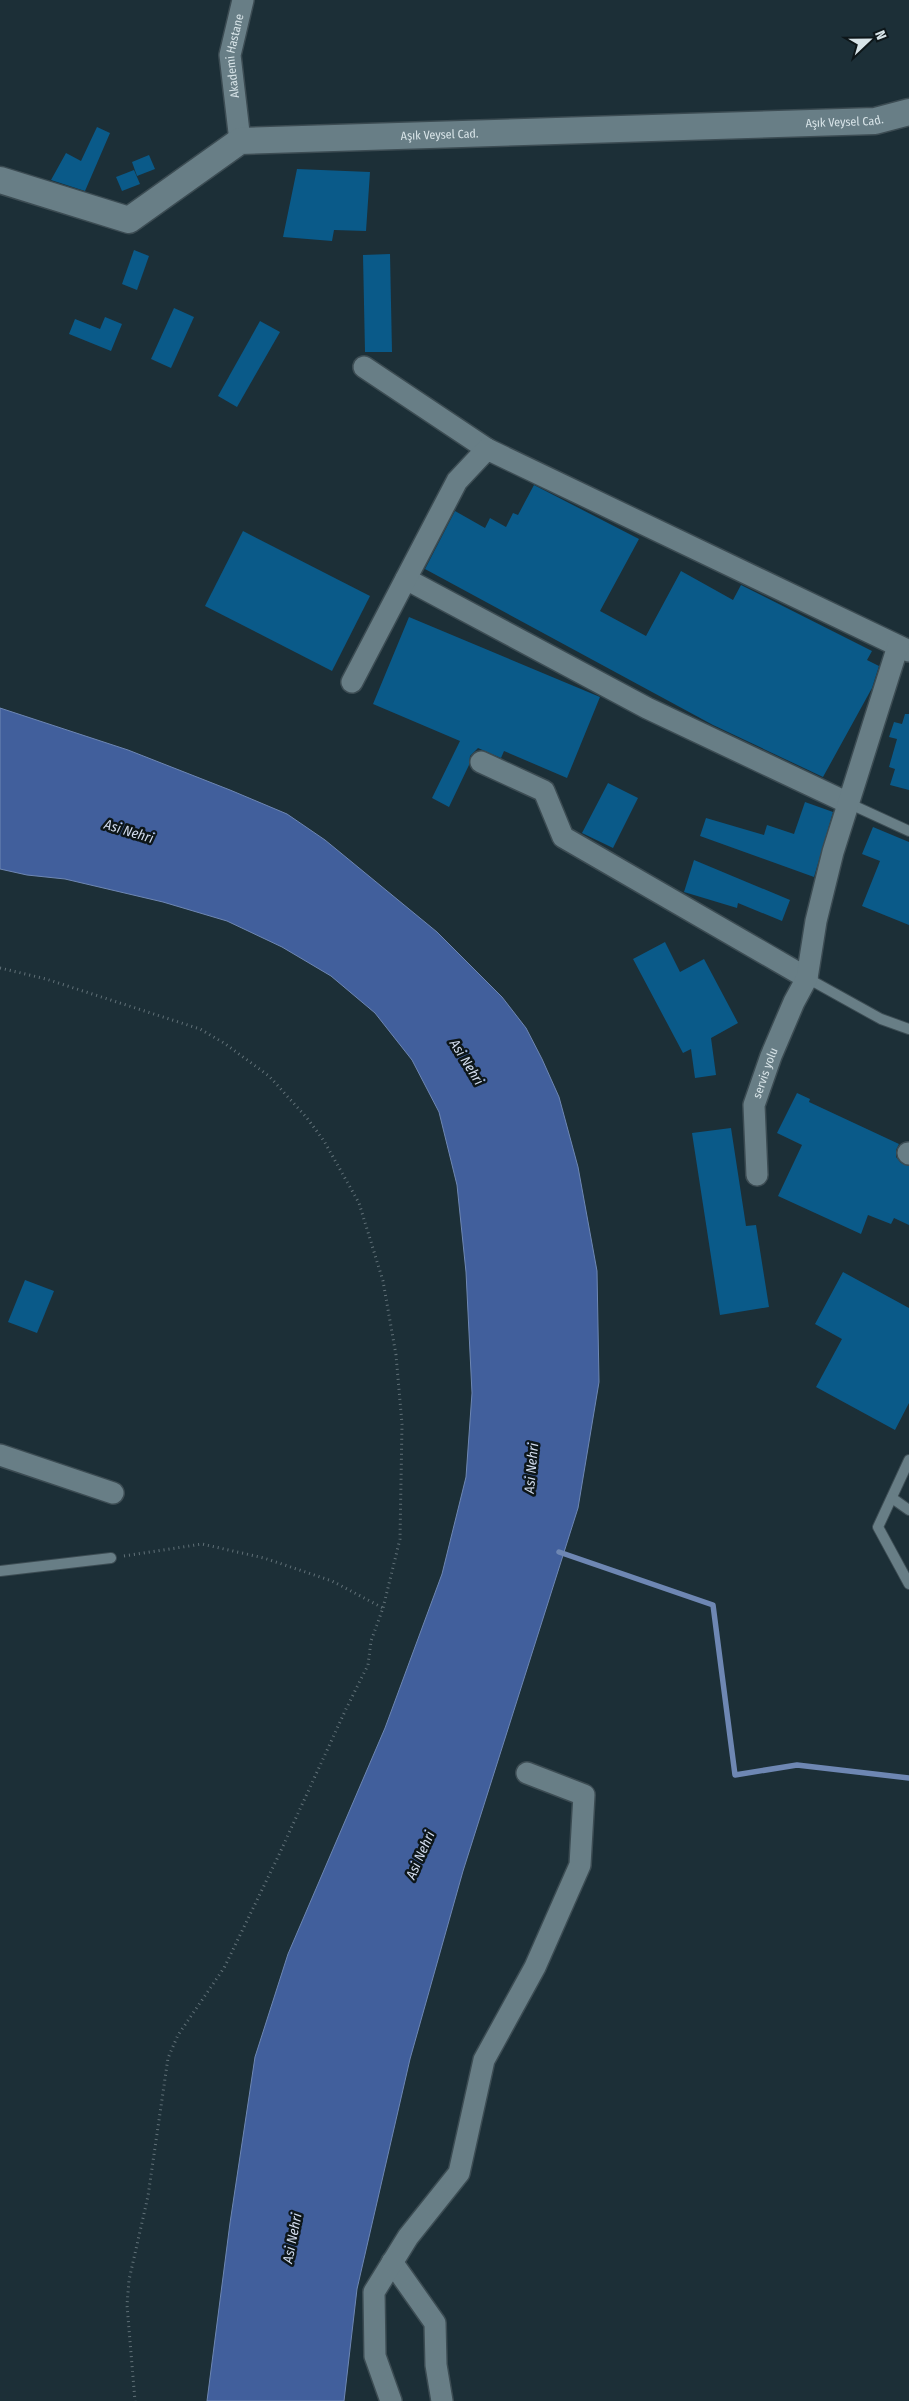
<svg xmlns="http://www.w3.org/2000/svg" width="909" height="2401" viewBox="0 0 909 2401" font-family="'Fira Sans Condensed',sans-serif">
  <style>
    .water { fill: #415f9c; stroke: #6e87b3 }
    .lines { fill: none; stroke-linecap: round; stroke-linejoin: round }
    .stream { stroke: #6e87b3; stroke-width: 5.5 }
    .building { fill: #0a5a89 }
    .service-casing { stroke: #3c4c53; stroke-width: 12 }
    .minor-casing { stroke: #3c4c53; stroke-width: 24 }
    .tertiary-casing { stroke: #3c4c53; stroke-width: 29 }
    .path { stroke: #617178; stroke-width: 3; stroke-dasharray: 1 4; stroke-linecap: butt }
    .service { stroke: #687e86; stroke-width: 10 }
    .minor { stroke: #687e86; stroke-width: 21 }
    .tertiary { stroke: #687e86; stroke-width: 26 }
    .labels { text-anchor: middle; stroke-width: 5; stroke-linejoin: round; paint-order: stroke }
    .street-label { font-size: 12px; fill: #d8e4e8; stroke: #0d1619 }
    .water-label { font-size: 14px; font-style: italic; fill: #d2dcee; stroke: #0d1619 }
  </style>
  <rect width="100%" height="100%" fill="#1c2f37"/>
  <path class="water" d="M0,708L128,750L230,790L287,814L325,840L437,932L502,997L526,1028L542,1059L559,1097L578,1167L597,1271L599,1382L578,1508L463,1871L410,2059L357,2289L344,2401H207L230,2223L255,2057L288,1954L385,1728L442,1574L466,1477L472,1393L466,1272L457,1185L439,1112L412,1060L375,1013L331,976L282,947L227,921L163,902L65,879L27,875L0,869Z"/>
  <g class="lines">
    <path class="stream" d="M559,1552L713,1605L735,1775L797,1765L909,1778"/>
  </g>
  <g class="building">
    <path d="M97,127L110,133L85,191L51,180L66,153L81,161Z"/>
    <path d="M149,155L155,169L137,176L132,162Z"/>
    <path d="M297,169L370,172L366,231L334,230L332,241L283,237Z"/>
    <path d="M134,170L140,184L122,191L116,177Z"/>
    <path d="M134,250L149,256L137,290L122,284Z"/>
    <path d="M390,254L392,352H365L363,255Z"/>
    <path d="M174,308L194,317L171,368L151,359Z"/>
    <path d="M105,317L122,324L111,351L69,334L75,319L100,329Z"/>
    <path d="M260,321L280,332L237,407L218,396Z"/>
    <path d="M534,485L639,539L600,611L646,636L681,571L733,600L741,585L872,651L867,660L879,666L872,688L823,777L713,725L425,569L455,511L485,528L490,518L506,527L513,513L518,515Z"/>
    <path d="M243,531L370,596L332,671L205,606Z"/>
    <path d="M409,617L600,697L567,778L504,751L501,758L478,748L470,756L469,765L449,807L432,798L460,741L373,704Z"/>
    <path d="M905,714H909V790L890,785L895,769L889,767L897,739L889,737L894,722L902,724Z"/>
    <path d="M608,783L638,798L613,848L582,833Z"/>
    <path d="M805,802L833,812L814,877L700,836L706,818L764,835L767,825L794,834Z"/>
    <path d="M873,827L909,842V925L862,906L880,861L862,854Z"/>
    <path d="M694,860L790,900L782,921L738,903L737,908L684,892Z"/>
    <path d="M665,942L680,972L704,959L738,1023L711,1038L716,1075L695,1078L691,1049L683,1053L633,959Z"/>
    <path d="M797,1093L810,1099L809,1102L899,1144L896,1150V1157L901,1163L909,1166V1225L894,1218L891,1224L868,1215L861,1234L778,1196L802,1145L777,1133Z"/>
    <path d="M731,1128L746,1226L756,1225L769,1307L720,1315L692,1133Z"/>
    <path d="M843,1272L909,1308V1403L895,1430L816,1387L842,1339L815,1324Z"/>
    <path d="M25,1280L54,1291L37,1333L8,1322Z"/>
  </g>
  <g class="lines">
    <defs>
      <g id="service">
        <path d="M848,803L909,831"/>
        <path d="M807,978L881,1019L909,1029"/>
        <path d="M909,1460L878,1527L909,1584"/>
        <path d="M892,1498L909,1510"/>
        <path d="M0,1571L111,1558"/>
      </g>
      <g id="minor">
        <path id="s1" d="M240,141L230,55L243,0"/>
        <path d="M364,367L487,449"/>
        <path d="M406,579L647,708L848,803"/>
        <path d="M352,682L457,481L487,449L909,651"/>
        <path d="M481,762L544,791L563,837L807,978"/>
        <path d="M908,1153L909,1154"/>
        <path id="s2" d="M757,1175L754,1105L771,1056L794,1002L807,978L816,921L833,852L898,646"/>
        <path d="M0,1455L113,1493"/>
        <path d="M392,2262L435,2323L436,2365L442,2401"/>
        <path d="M391,2401L375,2356L374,2292L408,2237L459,2173L484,2060L535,1967L580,1865L584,1795L527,1773"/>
      </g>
      <g id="tertiary">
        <path id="s3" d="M0,180L129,220L240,141L875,121L909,112"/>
      </g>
    </defs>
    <use href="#service" class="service-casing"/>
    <use href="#minor" class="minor-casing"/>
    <use href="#tertiary" class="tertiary-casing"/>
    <g class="path">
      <path d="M0,968L46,979L200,1029L224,1043L269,1076L307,1118L324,1141L359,1203L383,1281L396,1355L402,1424L400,1539L383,1608"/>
      <path d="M124,1556L202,1544L264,1558L332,1581L383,1608L371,1641L368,1665L346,1709L277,1859L224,1968L178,2035L168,2058L148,2196L129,2280L127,2305L135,2401"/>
    </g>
    <use href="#service" class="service"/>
    <use href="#minor" class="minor"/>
    <use href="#tertiary" class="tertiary"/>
  </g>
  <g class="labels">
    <g class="street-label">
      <text dy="4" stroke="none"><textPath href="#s1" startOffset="86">Akademi Hastane</textPath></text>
      <text dy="4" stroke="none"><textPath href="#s3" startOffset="876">Aşık Veysel Cad.</textPath></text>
      <text dy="4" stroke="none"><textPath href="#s3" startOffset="471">Aşık Veysel Cad.</textPath></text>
      <text dy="4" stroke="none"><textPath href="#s2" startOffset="104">servis yolu</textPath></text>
    </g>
    <g class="water-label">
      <text transform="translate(129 831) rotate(17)" y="5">Asi Nehri</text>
      <text transform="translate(467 1062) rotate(58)" y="5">Asi Nehri</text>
      <text transform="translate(531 1468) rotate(-85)" y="5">Asi Nehri</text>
      <text transform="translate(420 1855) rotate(-66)" y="5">Asi Nehri</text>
      <text transform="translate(292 2238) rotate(-79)" y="5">Asi Nehri</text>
    </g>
  </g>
  <g transform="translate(869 40) rotate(68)" stroke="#0d1619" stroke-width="4" paint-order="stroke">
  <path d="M0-4L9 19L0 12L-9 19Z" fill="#d8e4e8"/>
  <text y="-8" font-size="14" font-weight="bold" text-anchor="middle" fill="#d8e4e8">N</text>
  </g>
</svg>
